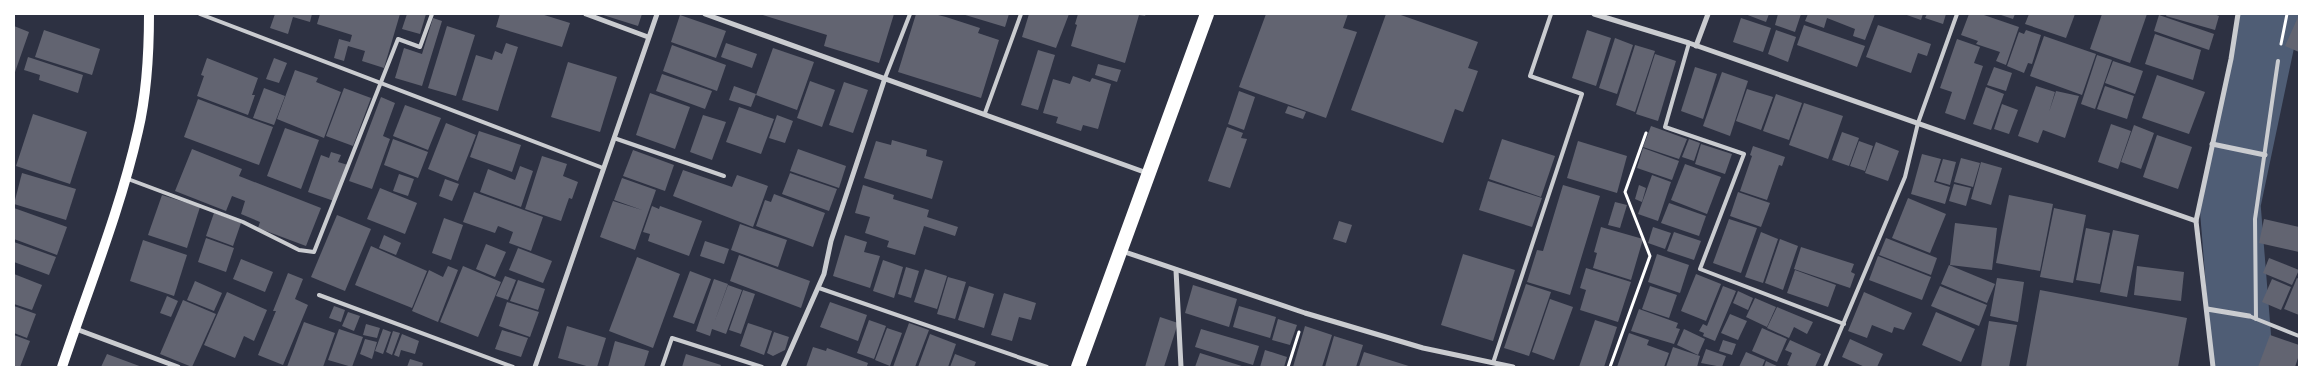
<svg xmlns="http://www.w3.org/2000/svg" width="2313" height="381" viewBox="0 0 2313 381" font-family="Rubik,sans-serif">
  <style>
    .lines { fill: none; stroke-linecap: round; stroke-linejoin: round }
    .river { stroke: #4f5d75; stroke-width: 61 }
    .building { fill: #626471 }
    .path { stroke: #fff; stroke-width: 3 }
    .service { stroke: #caccd0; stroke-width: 4 }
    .minor { stroke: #caccd0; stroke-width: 5 }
    .secondary { stroke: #fff; stroke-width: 10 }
    .trunk { stroke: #fff; stroke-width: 14 }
  </style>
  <rect width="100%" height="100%" fill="#2d3142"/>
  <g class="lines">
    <path class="river" d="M2243,367L2230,204L2270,14"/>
  </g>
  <g class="building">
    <path d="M275,14H312L310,22L293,17L288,34L270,28Z"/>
    <path d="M320,14H400L384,68L362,61L365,51L348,46L344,61L334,58L339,39L350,42L352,35L317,24Z"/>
    <path d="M407,14H426L420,34L402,29Z"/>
    <path d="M500,14H541L570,23L562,47L496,27Z"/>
    <path d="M600,14H642L638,26Z"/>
    <path d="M760,14H894L879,63L824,46L827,35Z"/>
    <path d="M916,14H934L946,17L980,28L978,33L999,40L981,98L898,72Z"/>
    <path d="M962,14H1009L1005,27Z"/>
    <path d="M1029,14H1069L1056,48L1022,37Z"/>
    <path d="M1078,14H1146L1145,16L1139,15L1125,63L1071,46L1077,25L1075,24Z"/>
    <path d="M1266,14H1348L1343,28L1357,32L1326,118L1239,87Z"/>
    <path d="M1386,14H1398L1478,42L1468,68L1478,71L1463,112L1455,109L1443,143L1351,110Z"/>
    <path d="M1745,14H1769L1766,22Z"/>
    <path d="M1778,14H1801L1795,32L1775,25Z"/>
    <path d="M1808,14H1875L1865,40L1853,36L1855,29L1827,18L1824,28L1805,21Z"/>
    <path d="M1904,14H1923L1921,20Z"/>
    <path d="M1927,14H1946L1943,24L1925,18Z"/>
    <path d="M1969,14H1981L2019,27L2006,65L1996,61L2000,52L1976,44L1978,41L1961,35Z"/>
    <path d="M1998,14H2015L2013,19Z"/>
    <path d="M2029,14H2075L2066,38L2025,24Z"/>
    <path d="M2102,14H2147L2130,63L2090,49Z"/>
    <path d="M2167,14H2214L2219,16L2215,30L2166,16Z"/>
    <path d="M680,15L726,31L716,58L671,42Z"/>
    <path d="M2159,15L2214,34L2209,50L2154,31Z"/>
    <path d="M2299,15V52L2285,46Z"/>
    <path d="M433,18L442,21L422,86L395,78L404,48L422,54Z"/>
    <path d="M1741,18L1771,28L1763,52L1733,42Z"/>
    <path d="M1804,25L1865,46L1857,67L1797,45Z"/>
    <path d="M1878,25L1931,44L1927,56L1918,53L1911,73L1866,57Z"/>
    <path d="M14,26L29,32L14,75Z"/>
    <path d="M447,26L475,35L456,96L428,88Z"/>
    <path d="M44,30L100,49L92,75L35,57Z"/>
    <path d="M1587,30L1611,38L1596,86L1572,78Z"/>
    <path d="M1776,30L1796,37L1788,62L1768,54Z"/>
    <path d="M2026,30L2041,35L2032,64L2028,63L2024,73L2007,66L2019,32L2024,34Z"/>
    <path d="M2155,34L2201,50L2193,80L2145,64Z"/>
    <path d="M2044,36L2096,54L2082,95L2030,76Z"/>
    <path d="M1615,38L1633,45L1617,94L1599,88Z"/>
    <path d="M1957,39L1980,47L1974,63L1983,66L1965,120L1945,113L1952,92L1940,88Z"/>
    <path d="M506,43L518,47L498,111L462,100L476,55L492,60L495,51L502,54Z"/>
    <path d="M726,43L757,54L752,68L721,57Z"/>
    <path d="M672,45L726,65L717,91L663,71Z"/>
    <path d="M1635,45L1655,51L1635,112L1616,105Z"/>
    <path d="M773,48L814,62L797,110L756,95Z"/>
    <path d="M1038,50L1055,55L1038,110L1021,105Z"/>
    <path d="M1655,54L1676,61L1658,121L1636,114Z"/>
    <path d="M2097,55L2112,60L2095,109L2081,104Z"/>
    <path d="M28,57L83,75L78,93L39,80L40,75L24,70Z"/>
    <path d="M207,58L258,78L252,95H255L248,115L197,96L204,76L201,75Z"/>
    <path d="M274,58L287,63L279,83L266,79Z"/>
    <path d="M2113,61L2143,71L2135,94L2105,83Z"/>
    <path d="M568,62L617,77L600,132L551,117Z"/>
    <path d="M1098,64L1121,70L1117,82L1095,75Z"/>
    <path d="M1695,67L1717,74L1703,119L1681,111Z"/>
    <path d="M1994,67L2012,73L2006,91L1987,85Z"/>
    <path d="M295,70L318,78L316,82L341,92L324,138L277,119Z"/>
    <path d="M1722,72L1748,81L1730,136L1703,126Z"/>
    <path d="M662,74L712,91L705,109L656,91Z"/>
    <path d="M2157,75L2205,92L2189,134L2142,118Z"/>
    <path d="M1073,76L1090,82L1092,78L1111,84L1098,129L1083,125L1081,131L1056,123L1058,117L1043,113L1053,79L1070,84Z"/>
    <path d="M810,81L835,90L822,127L797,118Z"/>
    <path d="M844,82L868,90L853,133L829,125Z"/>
    <path d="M734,86L756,94L751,107L729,100Z"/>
    <path d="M2036,86L2055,92L2049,112L2056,91L2079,96L2065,138L2043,130L2038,143L2018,136Z"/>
    <path d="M2105,86L2134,96L2127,119L2097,109Z"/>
    <path d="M1986,87L2004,94L1991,130L1973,124Z"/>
    <path d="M264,88L285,96L274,125L253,118Z"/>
    <path d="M344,88L371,98L353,146L326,136Z"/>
    <path d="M1747,89L1773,97L1761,130L1736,121Z"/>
    <path d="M1239,91L1255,97L1244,130L1228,124Z"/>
    <path d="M650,93L690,107L675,149L636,135Z"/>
    <path d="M1776,94L1802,103L1789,140L1763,131Z"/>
    <path d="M381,97L395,103L383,136L390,139L372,189L349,181Z"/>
    <path d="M198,99L273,127L259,165L184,137Z"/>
    <path d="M1804,103L1843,116L1828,159L1789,145Z"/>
    <path d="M2002,104L2018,110L2009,134L1994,129Z"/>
    <path d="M405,105L441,118L428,150L393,136Z"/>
    <path d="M1288,106L1306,112L1303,119L1285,113Z"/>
    <path d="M739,107L774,119L761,154L726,142Z"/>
    <path d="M33,114L87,132L70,184L16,166Z"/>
    <path d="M703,115L726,122L712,160L690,152Z"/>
    <path d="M777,115L793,121L785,143L769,138Z"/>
    <path d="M446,123L476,135L458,181L428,169Z"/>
    <path d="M2111,124L2131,131L2118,169L2098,162Z"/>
    <path d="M2134,125L2154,133L2141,169L2121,162Z"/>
    <path d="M1651,126L1687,139L1679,159L1643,147Z"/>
    <path d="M1227,127L1243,133L1241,138L1247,139L1230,188L1208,181Z"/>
    <path d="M285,128L319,140L301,189L267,176Z"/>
    <path d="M479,131L521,145L512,172L470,157Z"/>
    <path d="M1842,132L1859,138L1849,166L1832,160Z"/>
    <path d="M2157,135L2192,147L2178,189L2143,177Z"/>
    <path d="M393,139L428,152L418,178L384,165Z"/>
    <path d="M1502,139L1555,156L1541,197L1489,179Z"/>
    <path d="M1689,139L1700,143L1694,161L1682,157Z"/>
    <path d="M892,140L927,150L926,156L943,161L932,199L864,178L876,141L891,145Z"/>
    <path d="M1578,141L1627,156L1617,193L1567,178Z"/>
    <path d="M1859,141L1873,146L1865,171L1850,166Z"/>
    <path d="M1876,142L1899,151L1888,181L1865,173Z"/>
    <path d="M1701,144L1732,154L1725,174L1695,164Z"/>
    <path d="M1753,146L1785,157L1782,166L1779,165L1767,200L1740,191L1752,156L1750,155Z"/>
    <path d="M1643,148L1679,161L1672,180L1637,168Z"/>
    <path d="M192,149L242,169L239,176L321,208L306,246L258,228L260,222L241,214L245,201L232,196L226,211L175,191Z"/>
    <path d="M798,149L846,166L839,188L790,171Z"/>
    <path d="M633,150L674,165L665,191L623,176Z"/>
    <path d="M331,152L341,155L338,162L348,165L334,201L308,192L321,155L329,158Z"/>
    <path d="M1922,154L1941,159L1934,182L1950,187L1945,204L1911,194Z"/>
    <path d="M542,156L567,164L563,176L578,182L572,199L569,198L561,221L525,209Z"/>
    <path d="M1961,158L1980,163L1973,187L1954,182Z"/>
    <path d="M1943,159L1956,162L1950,185L1936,181Z"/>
    <path d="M1981,162L2002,168L1991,205L1971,199Z"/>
    <path d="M1685,164L1721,177L1707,214L1671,200Z"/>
    <path d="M520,166L533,171L521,207L480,192L488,169L515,180Z"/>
    <path d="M683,170L732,187L737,175L768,186L753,227L673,196Z"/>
    <path d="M22,173L76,189L66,220L14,204Z"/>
    <path d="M790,173L837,189L829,211L782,194Z"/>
    <path d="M399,174L414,179L408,196L393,191Z"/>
    <path d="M1652,175L1671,182L1658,221L1638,214Z"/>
    <path d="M622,178L656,190L635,250L600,237L613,201L642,210L614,200Z"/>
    <path d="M445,179L459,184L452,201L439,196Z"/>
    <path d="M1488,181L1542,198L1532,227L1479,210Z"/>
    <path d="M1954,184L1971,188L1966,206L1949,201Z"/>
    <path d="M863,185L894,195L893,199L929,210L927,217L958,227L955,236L924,226L915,255L887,247L889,241L865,233L870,217L855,213Z"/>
    <path d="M1563,185L1600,196L1570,295L1527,282L1537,250L1543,251Z"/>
    <path d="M1639,185L1646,188L1642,202L1635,199Z"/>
    <path d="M380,188L417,203L405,234L367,219Z"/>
    <path d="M474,192L543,217L531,251L509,243L513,232L498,226L495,233L463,222Z"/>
    <path d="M1738,192L1770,203L1761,227L1730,216Z"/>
    <path d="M774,194L825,213L813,247L756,226L765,200L771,202Z"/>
    <path d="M162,195L200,207L187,248L148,235Z"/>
    <path d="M2009,195L2053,204L2040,271L1996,263Z"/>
    <path d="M1908,198L1946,214L1930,253L1892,238Z"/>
    <path d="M1615,202L1627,205L1620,228L1608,225Z"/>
    <path d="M1669,203L1706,216L1699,236L1661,223Z"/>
    <path d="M652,206L659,209L660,206L702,221L689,256L648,241L650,234L643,232Z"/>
    <path d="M14,208L67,227L57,255L14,239Z"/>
    <path d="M2054,208L2086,215L2073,283L2040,277Z"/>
    <path d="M214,213L241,223L233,246L206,236Z"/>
    <path d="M337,215L371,229L345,291L311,277Z"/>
    <path d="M444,218L463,225L451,260L432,253Z"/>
    <path d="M1729,219L1757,228L1741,273L1713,263Z"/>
    <path d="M2264,219L2299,227V252L2259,243Z"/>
    <path d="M1339,221L1352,225L1346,243L1333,239Z"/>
    <path d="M1955,223L1997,228L1992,270L1950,265Z"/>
    <path d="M740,224L787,240L778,267L731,250Z"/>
    <path d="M1601,227L1643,239L1631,280L1593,268L1597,253L1594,252Z"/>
    <path d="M1653,227L1671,233L1665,249L1648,243Z"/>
    <path d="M2086,228L2110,233L2100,284L2076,280Z"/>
    <path d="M2113,230L2139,235L2127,297L2100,292Z"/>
    <path d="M1674,232L1701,241L1694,260L1667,251Z"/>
    <path d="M1761,232L1778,239L1763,283L1745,277Z"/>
    <path d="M384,235L401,243L396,255L379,248Z"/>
    <path d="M845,235L867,242L864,252L880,256L870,288L833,276Z"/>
    <path d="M206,238L234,248L226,272L198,262Z"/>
    <path d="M1886,238L1937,258L1931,275L1879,255Z"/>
    <path d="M1780,239L1798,246L1783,290L1765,283Z"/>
    <path d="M143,240L187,255L174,296L130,281Z"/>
    <path d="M705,241L729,249L724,264L700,256Z"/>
    <path d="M14,242L56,257L49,275L14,262Z"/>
    <path d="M486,244L506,252L495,277L476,269Z"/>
    <path d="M371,246L427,271L412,308L355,285Z"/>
    <path d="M1801,247L1854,264L1851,272L1855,274L1850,288L1794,269Z"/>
    <path d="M518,248L552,261L543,283L509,270Z"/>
    <path d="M1463,254L1515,270L1493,341L1441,325Z"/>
    <path d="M1657,254L1689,265L1680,293L1648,282Z"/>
    <path d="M739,255L810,281L801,308L730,281Z"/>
    <path d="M1878,256L1931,277L1922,300L1869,280Z"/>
    <path d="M637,257L680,274L653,348L609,331Z"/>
    <path d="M2269,258L2299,270L2292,285L2263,273Z"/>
    <path d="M241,259L273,272L265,292L233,279Z"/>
    <path d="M883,260L903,267L894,298L873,291Z"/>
    <path d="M1949,265L1995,284L1987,303L1941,284Z"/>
    <path d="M448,266L458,270L438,322L412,311L429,270L443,277Z"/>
    <path d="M463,266L501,282L478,337L440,322Z"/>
    <path d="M2137,266L2184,272L2181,301L2134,295Z"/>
    <path d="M906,267L919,271L911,298L898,294Z"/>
    <path d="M1586,268L1631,282L1618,322L1580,310L1586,290L1580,288Z"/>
    <path d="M925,269L947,276L937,309L914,302Z"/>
    <path d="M1795,270L1836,285L1828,307L1787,293Z"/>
    <path d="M690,271L711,279L694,324L673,317Z"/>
    <path d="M288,273L303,279L295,299L308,305L283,365L258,355L276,311H273Z"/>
    <path d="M14,274L42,285L32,310L14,304Z"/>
    <path d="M1696,274L1721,284L1706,321L1681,311Z"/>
    <path d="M505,276L516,280L508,300L496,296Z"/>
    <path d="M948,277L966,282L955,319L937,314Z"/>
    <path d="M1997,278L2024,282L2018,322L1990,316Z"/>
    <path d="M2297,278L2299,279V315L2284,309Z"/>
    <path d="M714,279L728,284L714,323L728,285L742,290L726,334L712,329L710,336L696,331Z"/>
    <path d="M2272,279L2291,287L2281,310L2262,302Z"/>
    <path d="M518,280L545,289L538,310L510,301Z"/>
    <path d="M195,281L222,293L214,311L187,300Z"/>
    <path d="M1526,284L1551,292L1529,356L1504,348Z"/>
    <path d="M1193,285L1237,299L1229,327L1185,313Z"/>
    <path d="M969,286L994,294L984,328L958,320Z"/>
    <path d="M1650,286L1677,295L1669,318L1642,309Z"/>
    <path d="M1723,286L1736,291L1715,341L1703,336L1704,333L1699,331L1703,324L1707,326Z"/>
    <path d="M1940,286L1987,305L1979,326L1931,306Z"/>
    <path d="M743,290L755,294L741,334L729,330Z"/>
    <path d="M2040,290L2187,318L2178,367H2026Z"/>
    <path d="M1738,291L1753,298L1748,310L1733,303Z"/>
    <path d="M227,292L267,310L254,341L244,336L235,358L204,345Z"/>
    <path d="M1864,292L1912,313L1904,330L1894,327L1892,333L1872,325L1867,338L1848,331Z"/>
    <path d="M1004,293L1036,303L1031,320L1019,317L1012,341L991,335Z"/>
    <path d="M167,296L178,301L171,317L160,313Z"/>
    <path d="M1755,298L1776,307L1767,327L1746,317Z"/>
    <path d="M1550,299L1573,307L1554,360L1532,352Z"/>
    <path d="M183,300L216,314L192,367L160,354Z"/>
    <path d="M507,302L539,312L530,337L499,326Z"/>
    <path d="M830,302L867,315L858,341L820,327Z"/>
    <path d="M14,306L36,314L27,338L14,333Z"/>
    <path d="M334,306L345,310L341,322L329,318Z"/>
    <path d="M1239,306L1276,317L1270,338L1233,327Z"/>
    <path d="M1777,307L1813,322L1807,334L1794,327L1789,338L1767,328Z"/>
    <path d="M1639,309L1678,323L1676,328L1680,329L1674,344L1631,331Z"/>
    <path d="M348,312L360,316L354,331L342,326Z"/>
    <path d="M1936,312L1975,329L1961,362L1922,345Z"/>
    <path d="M1730,314L1747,321L1738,340L1721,333Z"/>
    <path d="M1160,317L1178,323L1164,367H1145Z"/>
    <path d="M1278,319L1297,325L1290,345L1272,340Z"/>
    <path d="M869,320L886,326L874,359L857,353Z"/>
    <path d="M1595,320L1617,327L1604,367H1579Z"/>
    <path d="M1989,321L2017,325L2009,367H1981Z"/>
    <path d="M304,322L335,333L323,367H287Z"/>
    <path d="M748,323L772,331L764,355L740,346Z"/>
    <path d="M909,323L929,330L915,367H893Z"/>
    <path d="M366,324L380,328L377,338L363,335Z"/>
    <path d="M567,326L606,338L597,367H590L558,358Z"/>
    <path d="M1305,326L1332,335L1322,367H1293Z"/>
    <path d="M887,328L902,333L890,366L875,360Z"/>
    <path d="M1762,328L1787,339L1777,362L1752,351Z"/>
    <path d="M339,329L363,337L352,367L328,360Z"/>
    <path d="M383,329L391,332L383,354L375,351Z"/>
    <path d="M1201,329L1259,346L1253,365L1195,347Z"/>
    <path d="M1684,329L1705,339L1698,355L1677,345Z"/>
    <path d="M502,330L528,338L521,357L495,349Z"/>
    <path d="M393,331L400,333L392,355L386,352Z"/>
    <path d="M774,332L789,337L785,350L773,356L767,353Z"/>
    <path d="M1629,333L1649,340L1647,345L1669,353L1664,367H1617Z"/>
    <path d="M402,334L419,341L415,354L401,350L399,357L394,355Z"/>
    <path d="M930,334L956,344L948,367H918Z"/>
    <path d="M14,335L30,341L20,367H14Z"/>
    <path d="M2270,335L2299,345V355L2295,367H2258Z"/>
    <path d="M1334,336L1363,345L1356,367H1325Z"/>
    <path d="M365,339L377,342L372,359L360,354Z"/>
    <path d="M1850,339L1883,354L1877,367H1865L1842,357Z"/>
    <path d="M1723,340L1736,344L1732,355L1719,351Z"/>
    <path d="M1790,340L1821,354L1815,367H1792L1787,365L1792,353L1785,350Z"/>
    <path d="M615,341L649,351L644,367H608Z"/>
    <path d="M813,347L826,351L827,348L868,363L867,366L806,367Z"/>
    <path d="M1673,347L1700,356L1697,367H1666Z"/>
    <path d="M1706,349L1726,356L1722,367L1701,363Z"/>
    <path d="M1265,350L1287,357L1284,367H1260Z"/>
    <path d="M1364,352L1412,367H1359Z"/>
    <path d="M1746,352L1765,360L1762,367H1739Z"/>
    <path d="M1200,353L1245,367H1195Z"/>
    <path d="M107,354L142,367H101Z"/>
    <path d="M686,354L721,365L720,367H682Z"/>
    <path d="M955,354L976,362L974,367H950Z"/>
    <path d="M410,359L423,363L422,367H407Z"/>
    <path d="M1766,361L1779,367H1764Z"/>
  </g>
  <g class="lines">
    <g class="path">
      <path d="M2281,44L2287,14"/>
      <path d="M1288,367L1299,332"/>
      <path d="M1610,367L1650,256L1625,192L1646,133"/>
    </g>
    <g class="service">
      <path d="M200,14L603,168"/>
      <path d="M1689,43L1665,127L1744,154L1700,269L1844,324"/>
      <path d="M885,78L910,14"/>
      <path d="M985,113L1021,14"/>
      <path d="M614,138L724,176"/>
      <path d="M128,179L243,222L299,250L314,252L398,39L420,47L432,14"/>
      <path d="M819,288L1047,367"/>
      <path d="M319,295L513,367"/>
      <path d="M2249,316L2299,336"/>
      <path d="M2256,319L2255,219L2278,61"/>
      <path d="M1493,363L1582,94L1530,76L1551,14"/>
      <path d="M662,367L672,338L762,367"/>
      <path d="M1825,367L1905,177L1918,123L1957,14"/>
    </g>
    <g class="minor">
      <path d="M586,14L648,37"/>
      <path d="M705,14L1147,173"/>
      <path d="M1594,14L1689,43L2196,221L2231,59L2238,14"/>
      <path d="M1696,46L1708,14"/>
      <path d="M2212,144L2265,155"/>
      <path d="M2196,221L2213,367"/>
      <path d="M1122,251L1305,313L1423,348L1513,367"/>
      <path d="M1176,270L1181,367"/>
      <path d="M2207,309L2249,316"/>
      <path d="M76,329L178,367"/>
      <path d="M535,367L657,14"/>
      <path d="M783,367L824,274L831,241L885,78"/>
    </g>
    <path class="secondary" d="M62,367C88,289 120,211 138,131C147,93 149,53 149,14"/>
    <path class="trunk" d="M1078,367L1207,14"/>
  </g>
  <rect width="2313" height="381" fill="none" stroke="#ffffff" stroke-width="30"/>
</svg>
